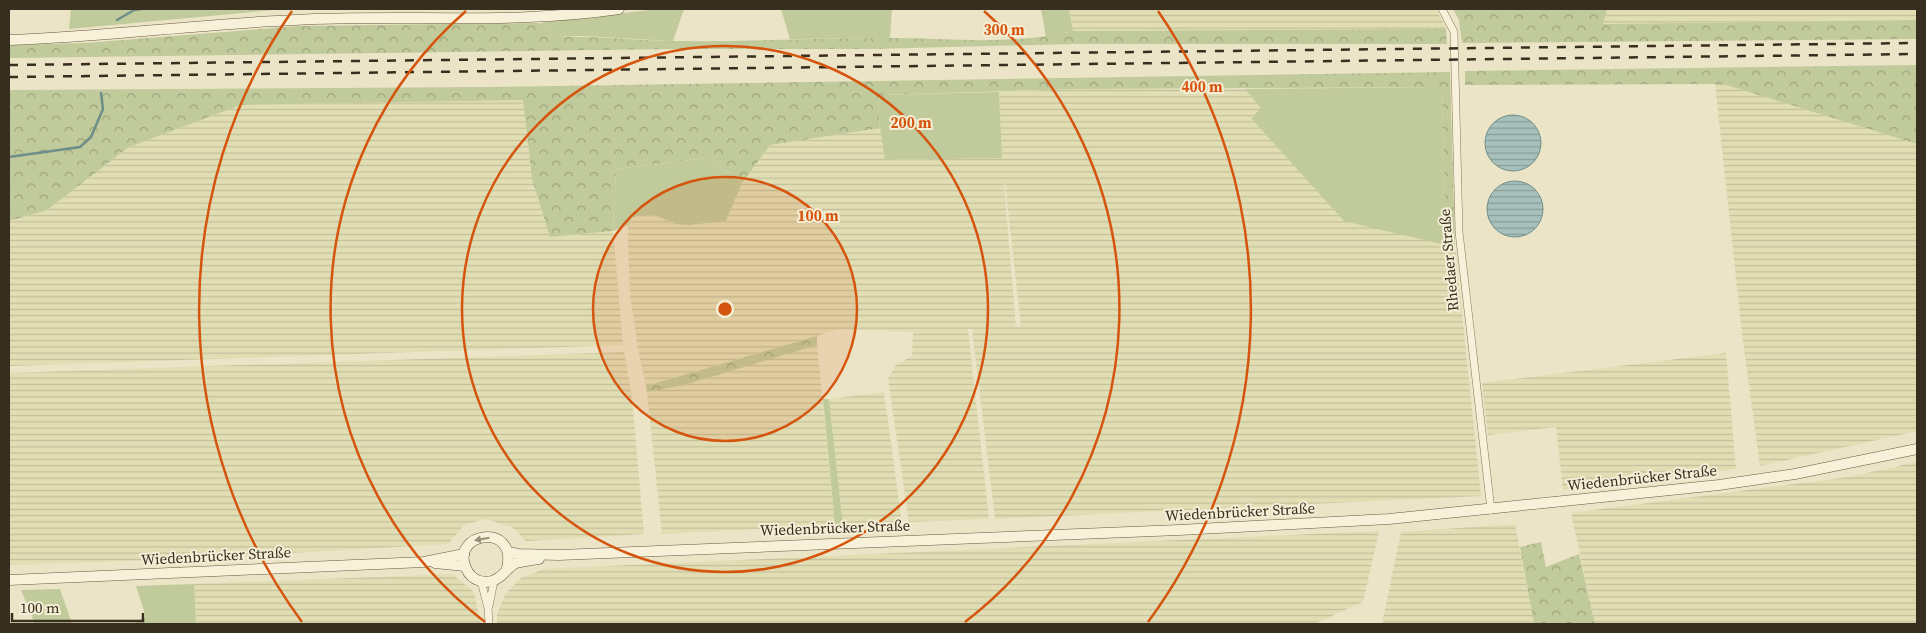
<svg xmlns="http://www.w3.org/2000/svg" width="1926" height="633" viewBox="0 0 1926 633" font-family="'Source Serif 4',serif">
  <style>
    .farmland { fill: url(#farmland-rules); fill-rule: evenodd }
    .grass { fill: #c0ca9a }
    .forest { fill: url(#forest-crowns) }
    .water { fill: url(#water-rules); stroke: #6e8e89 }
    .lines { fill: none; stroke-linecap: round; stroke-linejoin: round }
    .stream { stroke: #6e8e89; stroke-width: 2.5 }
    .street-casing { stroke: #87775d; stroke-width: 8 }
    .secondary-casing { stroke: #695840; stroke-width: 11 }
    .street { stroke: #f7f1d9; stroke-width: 7 }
    .secondary { stroke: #f7f1d9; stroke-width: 10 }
    .rail { stroke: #382e20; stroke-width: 2.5; stroke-dasharray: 9 9; stroke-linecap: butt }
    .oneway { fill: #98907c }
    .ring { fill: none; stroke: #d6550e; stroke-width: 2.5 }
    .labels { text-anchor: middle; stroke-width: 4; stroke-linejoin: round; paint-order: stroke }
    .street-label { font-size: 15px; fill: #382e20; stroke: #f4eed6 }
    .centre { fill: #d6550e; stroke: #f4eed6; stroke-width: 2.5 }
    .ring-label { font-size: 15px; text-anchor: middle; font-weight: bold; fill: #d6550e; stroke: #f4eed6; stroke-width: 4; stroke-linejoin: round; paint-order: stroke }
  </style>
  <defs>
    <pattern id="farmland-rules" width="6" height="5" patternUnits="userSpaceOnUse" patternTransform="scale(1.25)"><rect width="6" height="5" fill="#e2deb4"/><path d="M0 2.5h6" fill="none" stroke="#c3bf9a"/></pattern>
    <pattern id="forest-crowns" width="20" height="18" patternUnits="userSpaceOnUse" patternTransform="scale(1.25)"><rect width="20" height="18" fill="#c0ca9a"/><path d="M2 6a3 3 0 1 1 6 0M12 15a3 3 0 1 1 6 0" fill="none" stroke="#9da47d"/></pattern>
    <pattern id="water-rules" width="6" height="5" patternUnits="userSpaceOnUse" patternTransform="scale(1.25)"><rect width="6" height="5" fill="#a7c0bb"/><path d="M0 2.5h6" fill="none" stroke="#899c98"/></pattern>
  </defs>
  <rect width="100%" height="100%" fill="#ece4c6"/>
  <g class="farmland">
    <path d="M1069,9H1436L1446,29L1073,31Z"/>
    <path d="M1607,9H1917V20L1603,24Z"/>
    <path d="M1715,84H1723L1917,144V431L1760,466L1742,334Z"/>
    <path d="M1075,89H1245L1262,108L1251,117L1446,245L1455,246L1481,496L995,519L972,329H968L989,519L909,522L888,379L895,366L912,356L913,332L840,329L646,386L638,349L630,295L628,243V225L631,218L641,215L657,216L675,224L726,221L742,183L770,145L880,128L885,160L1002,158L999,92ZM1005,183L1021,326L1016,327L1004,183Z"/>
    <path d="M523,100L532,179L550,237L613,231L623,345L9,366L10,221L47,210L129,147L241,105Z"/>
    <path d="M817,344L835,525L662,534L647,392L684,385Z"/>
    <path d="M624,352L632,396L644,534L526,541L512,527L485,519L464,525L448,544L190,559L9,565V373Z"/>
    <path d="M1726,353L1736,469L1563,490L1556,427L1488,435L1482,383Z"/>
    <path d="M884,392L902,523L843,526L829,399Z"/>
    <path d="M1917,462V624H1595L1571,513L1848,477Z"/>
    <path d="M1515,524L1534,624H1383V619L1401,532Z"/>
    <path d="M1379,531L1363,602L1314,624H497V614L506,593L521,578L544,569Z"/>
    <path d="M452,574L474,592L481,624H196L194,584Z"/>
  </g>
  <g class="grass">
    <path d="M71,9H285L69,29Z"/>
    <path d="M659,9H684L673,41L582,36L551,37L548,26L539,23Z"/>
    <path d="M781,9H892L890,38L790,39Z"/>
    <path d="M1041,9H1069L1073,31L1046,37Z"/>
    <path d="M1442,87L1446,245L1344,221L1251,118L1261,108L1245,89Z"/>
    <path d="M999,92L1002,158L885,160L880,128L878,95Z"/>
    <path d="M707,158L742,183L726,221L689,225L675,224L657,216L641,215L631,218L628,225L613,231L616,169Z"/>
    <path d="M823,399H829L843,526L835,525Z"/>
    <path d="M194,584L196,624H136L135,622L146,617L136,586Z"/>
    <path d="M60,589L72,624H35L21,590Z"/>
  </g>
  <g class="forest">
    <path d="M1453,9H1607L1603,24L1917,20V39L1462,43L1459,20Z"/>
    <path d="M538,23L548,26L551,37C592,36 632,40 672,41C744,42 816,38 888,38C950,38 1012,46 1073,31L1446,29L1447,44H1074L870,49H674L9,58V45L85,43L299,26Z"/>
    <path d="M1917,65V144L1723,84L1465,85V71Z"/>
    <path d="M1450,72L1455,246L1446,245L1442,87L1075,89L878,95L880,128L770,145L742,183L707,158L616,169L613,231L550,237L532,179L523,100L241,105L129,147L47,210L9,221V90L486,87Z"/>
    <path d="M817,336V345L684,385L647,392L646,386Z"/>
    <path d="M1541,542L1546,567L1579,554L1595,624H1534L1520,547Z"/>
  </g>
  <g class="water">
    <circle cx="1513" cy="143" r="28"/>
    <circle cx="1515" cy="209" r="28"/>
  </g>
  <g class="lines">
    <g class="stream">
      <path d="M117,20L134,10L142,9"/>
      <path d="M9,157L80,147L91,137L103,109L101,93"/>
    </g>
    <defs>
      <g id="street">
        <path d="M1442,9L1454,32L1459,232L1491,510"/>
        <path d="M481,581L488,608L489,624"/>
        <path d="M489,606L494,581"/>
      </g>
      <g id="secondary">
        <path d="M9,40C104,37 199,24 295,20C403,14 512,25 619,9"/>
        <path d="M508,552L518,554L559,555L1179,530L1389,519L1719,485L1795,474L1917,449"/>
        <path d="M435,563L465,566"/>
        <path d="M507,568C518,522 450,532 466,568C471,581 487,586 498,578C505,574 508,567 516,563C523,561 531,560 539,559"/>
        <path d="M9,580L424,562L464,554"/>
      </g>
    </defs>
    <use href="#street" class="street-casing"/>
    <use href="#secondary" class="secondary-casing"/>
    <use href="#street" class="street"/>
    <use href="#secondary" class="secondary"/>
    <g class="rail">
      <path d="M9,65L1917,43"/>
      <path d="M9,77L1917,54"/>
    </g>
  </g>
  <defs><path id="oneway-solid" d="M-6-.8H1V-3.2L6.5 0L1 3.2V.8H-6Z" transform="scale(1.25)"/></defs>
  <use class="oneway" href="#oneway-solid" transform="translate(482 539) rotate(170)"/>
  <circle cx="725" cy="309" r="132" fill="#d6550e" fill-opacity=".12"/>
  <g class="ring">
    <circle cx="725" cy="309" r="132"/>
    <circle cx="725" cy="309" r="263"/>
    <path d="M485 622A395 395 0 0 1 466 11M984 11A395 395 0 0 1 965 622"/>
    <path d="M302 622A526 526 0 0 1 292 11M1158 11A526 526 0 0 1 1148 622"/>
  </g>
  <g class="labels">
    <g class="street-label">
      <text transform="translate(1449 260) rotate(-95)" y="5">Rhedaer Straße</text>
      <text transform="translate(1642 478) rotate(-6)" y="5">Wiedenbrücker Straße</text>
      <text transform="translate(1240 512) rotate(-3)" y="5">Wiedenbrücker Straße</text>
      <text transform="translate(835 528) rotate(-2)" y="5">Wiedenbrücker Straße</text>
      <text transform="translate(216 556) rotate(-3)" y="5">Wiedenbrücker Straße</text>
    </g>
  </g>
  <circle cx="725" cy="309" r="8" class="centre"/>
  <g class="ring-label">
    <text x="1004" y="35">300 m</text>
    <text x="1202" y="92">400 m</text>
    <text x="911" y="128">200 m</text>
    <text x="818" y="221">100 m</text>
  </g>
  <rect width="1926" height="633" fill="none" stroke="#382e20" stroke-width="20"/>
  <path d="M12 613v8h131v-8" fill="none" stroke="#382e20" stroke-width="2.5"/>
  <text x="20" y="613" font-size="15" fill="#382e20" stroke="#f4eed6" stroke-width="4" paint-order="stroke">100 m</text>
</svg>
